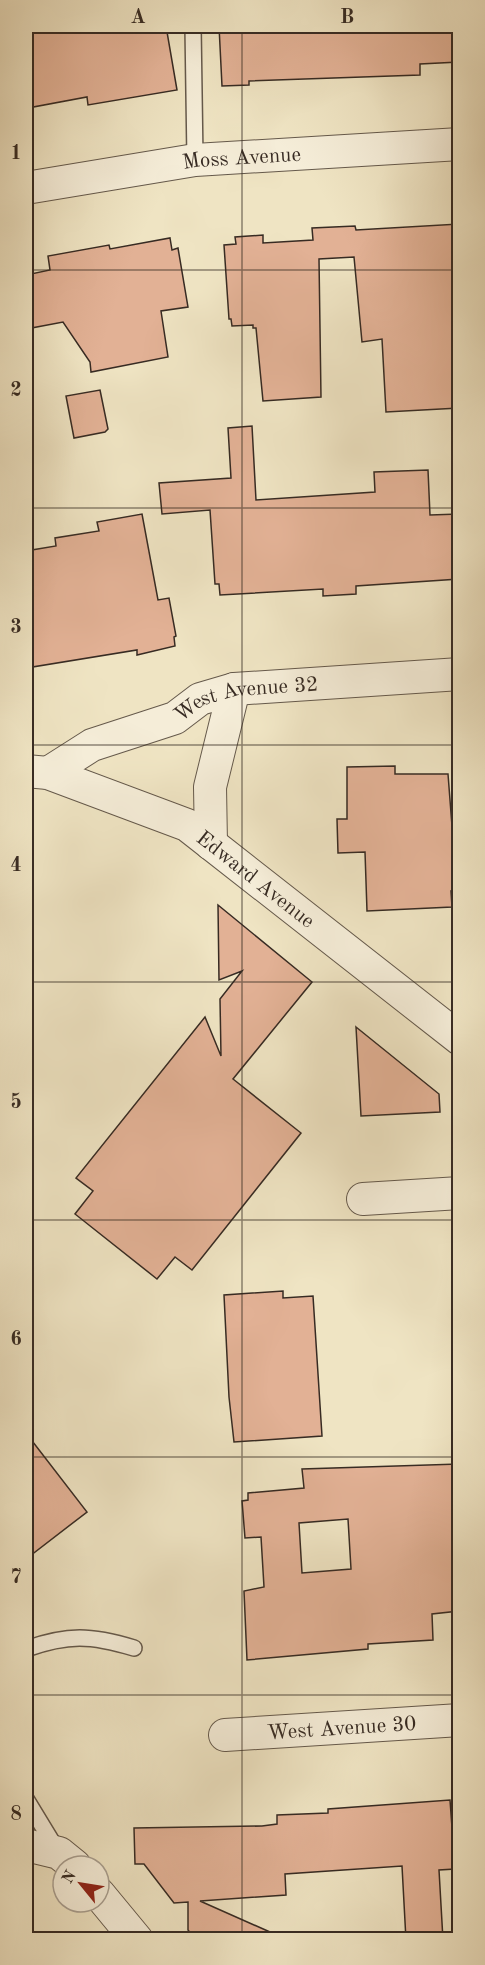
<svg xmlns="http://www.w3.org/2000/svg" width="485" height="1965" viewBox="0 0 485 1965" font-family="'Old Standard TT',serif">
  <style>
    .building { fill: #e2b195; stroke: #372b23; stroke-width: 1.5; fill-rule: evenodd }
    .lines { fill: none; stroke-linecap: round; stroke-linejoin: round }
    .service-casing { stroke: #65594b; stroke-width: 18 }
    .minor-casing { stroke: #65594b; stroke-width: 34 }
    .service { stroke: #f5edd8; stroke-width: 15 }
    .minor { stroke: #f5edd8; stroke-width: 32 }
    .grid { fill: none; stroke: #372b23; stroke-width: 1.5; stroke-opacity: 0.55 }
    .labels { text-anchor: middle; stroke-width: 4.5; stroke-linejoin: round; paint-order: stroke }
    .street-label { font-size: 21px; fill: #372b23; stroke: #f5edd8 }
    .neatline { fill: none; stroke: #372b23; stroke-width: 2 }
    .grid-label { font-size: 20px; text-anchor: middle; font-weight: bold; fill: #372b23 }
  </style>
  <rect width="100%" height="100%" fill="#efe4c3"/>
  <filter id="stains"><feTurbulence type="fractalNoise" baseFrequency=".00333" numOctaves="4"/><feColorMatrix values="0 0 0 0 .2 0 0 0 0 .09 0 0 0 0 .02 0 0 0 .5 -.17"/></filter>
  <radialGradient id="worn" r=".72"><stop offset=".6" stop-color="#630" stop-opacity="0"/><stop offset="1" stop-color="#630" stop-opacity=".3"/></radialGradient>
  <g class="building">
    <path d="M26,26H166L177,90L88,105L87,97L33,107L32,101L26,102Z"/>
    <path d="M219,26H459V62L420,64V75L249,81V85L222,86Z"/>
    <path d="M459,224V408L386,412L382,339L362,342L354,257L319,259L321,397L263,401L256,328H253V325L232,326L231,319H229L224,245L236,244L235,237L263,235V243L313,240L312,228L355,226L356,230Z"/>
    <path d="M170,238L172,250L178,248L188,307L161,311L168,357L91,372L90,362L63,322L26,329V275L50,270L48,256L109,245L110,249Z"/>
    <path d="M100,390L108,429L105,432L74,438L66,396Z"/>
    <path d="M252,426L256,500L375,492L374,472L428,470L430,515L459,514V579L356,586V594L323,596V589L220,595L219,584H215L210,510L162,514L159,483L231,478L228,428Z"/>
    <path d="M142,514L158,600L169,598L176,636L174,637L175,646L137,655V650L26,668V551L56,546L55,538L99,531L97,522Z"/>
    <path d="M395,766V774H448L453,839H459V890L451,891L452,907L367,911L365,852L338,853L337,819H347V767Z"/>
    <path d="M218,905L312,982L233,1079L301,1133L192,1270L175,1257L157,1279L75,1214L93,1191L76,1178L205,1017L221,1056L220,999L242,971L219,980Z"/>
    <path d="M356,1027L439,1094L440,1112L361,1116Z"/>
    <path d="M283,1291V1298L313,1296L322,1436L234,1442L229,1397L224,1295Z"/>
    <path d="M26,1433L87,1512L26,1559Z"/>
    <path d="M459,1464V1611L432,1614L433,1640L368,1644V1649L247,1660L244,1591L264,1587L261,1537L245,1538L242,1501L248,1500V1493L304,1488L302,1469ZM348,1519L351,1569L302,1573L299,1523Z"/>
    <path d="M450,1800L455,1869L439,1870L443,1940H406L402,1866L285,1874L286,1895L200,1901L288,1940H196L188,1930V1902L174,1903L144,1864H135L134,1828L262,1826L277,1824V1815L328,1813V1809Z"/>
  </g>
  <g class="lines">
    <defs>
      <g id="service">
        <path d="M193,26L195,160"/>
        <path d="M26,1649C68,1634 91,1635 134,1648"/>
        <path d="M26,1799L57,1850"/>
      </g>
      <g id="minor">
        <path id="s1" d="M26,188L195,160L460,144"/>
        <path id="s2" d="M26,771L48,773L187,825L460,1039"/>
        <path id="s3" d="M48,773L92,745L175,718L200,699L234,689L460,674"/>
        <path d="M211,844L210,787L234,689"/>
        <path d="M363,1199L460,1193"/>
        <path id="s4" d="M225,1735L460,1720"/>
        <path d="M26,1845L59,1853L75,1866"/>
        <path d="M99,1894L137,1940"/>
      </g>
    </defs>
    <use href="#service" class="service-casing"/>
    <use href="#minor" class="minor-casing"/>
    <use href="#service" class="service"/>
    <use href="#minor" class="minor"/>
  </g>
  <path class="grid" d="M242,26V1940M26,270H460M26,508H460M26,745H460M26,982H460M26,1220H460M26,1457H460M26,1695H460"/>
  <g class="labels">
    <g class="street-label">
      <text dy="7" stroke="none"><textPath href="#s1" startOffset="218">Moss Avenue</textPath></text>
      <text dy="7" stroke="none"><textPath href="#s3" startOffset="216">West Avenue 32</textPath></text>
      <text dy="7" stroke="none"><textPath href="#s2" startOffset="258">Edward Avenue</textPath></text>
      <text dy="7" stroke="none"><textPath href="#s4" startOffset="117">West Avenue 30</textPath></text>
    </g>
  </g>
  <rect width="485" height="1965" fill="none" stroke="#efe4c3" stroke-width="66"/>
  <g transform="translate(81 1884) rotate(300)"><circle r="28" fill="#f5edd8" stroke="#a99f90" stroke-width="1.5"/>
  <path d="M0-4.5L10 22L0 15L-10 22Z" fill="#8f2418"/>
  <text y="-9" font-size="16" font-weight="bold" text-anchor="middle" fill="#372b23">N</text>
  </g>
  <rect x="33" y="33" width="419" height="1899" class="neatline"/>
  <g class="grid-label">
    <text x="138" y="23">A</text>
    <text x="347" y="23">B</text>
    <text x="16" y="159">1</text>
    <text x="16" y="396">2</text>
    <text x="16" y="633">3</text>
    <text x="16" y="871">4</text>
    <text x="16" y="1108">5</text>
    <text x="16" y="1345">6</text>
    <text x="16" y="1583">7</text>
    <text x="16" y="1820">8</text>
  </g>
  <rect width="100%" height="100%" filter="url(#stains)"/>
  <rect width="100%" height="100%" fill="url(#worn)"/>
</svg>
